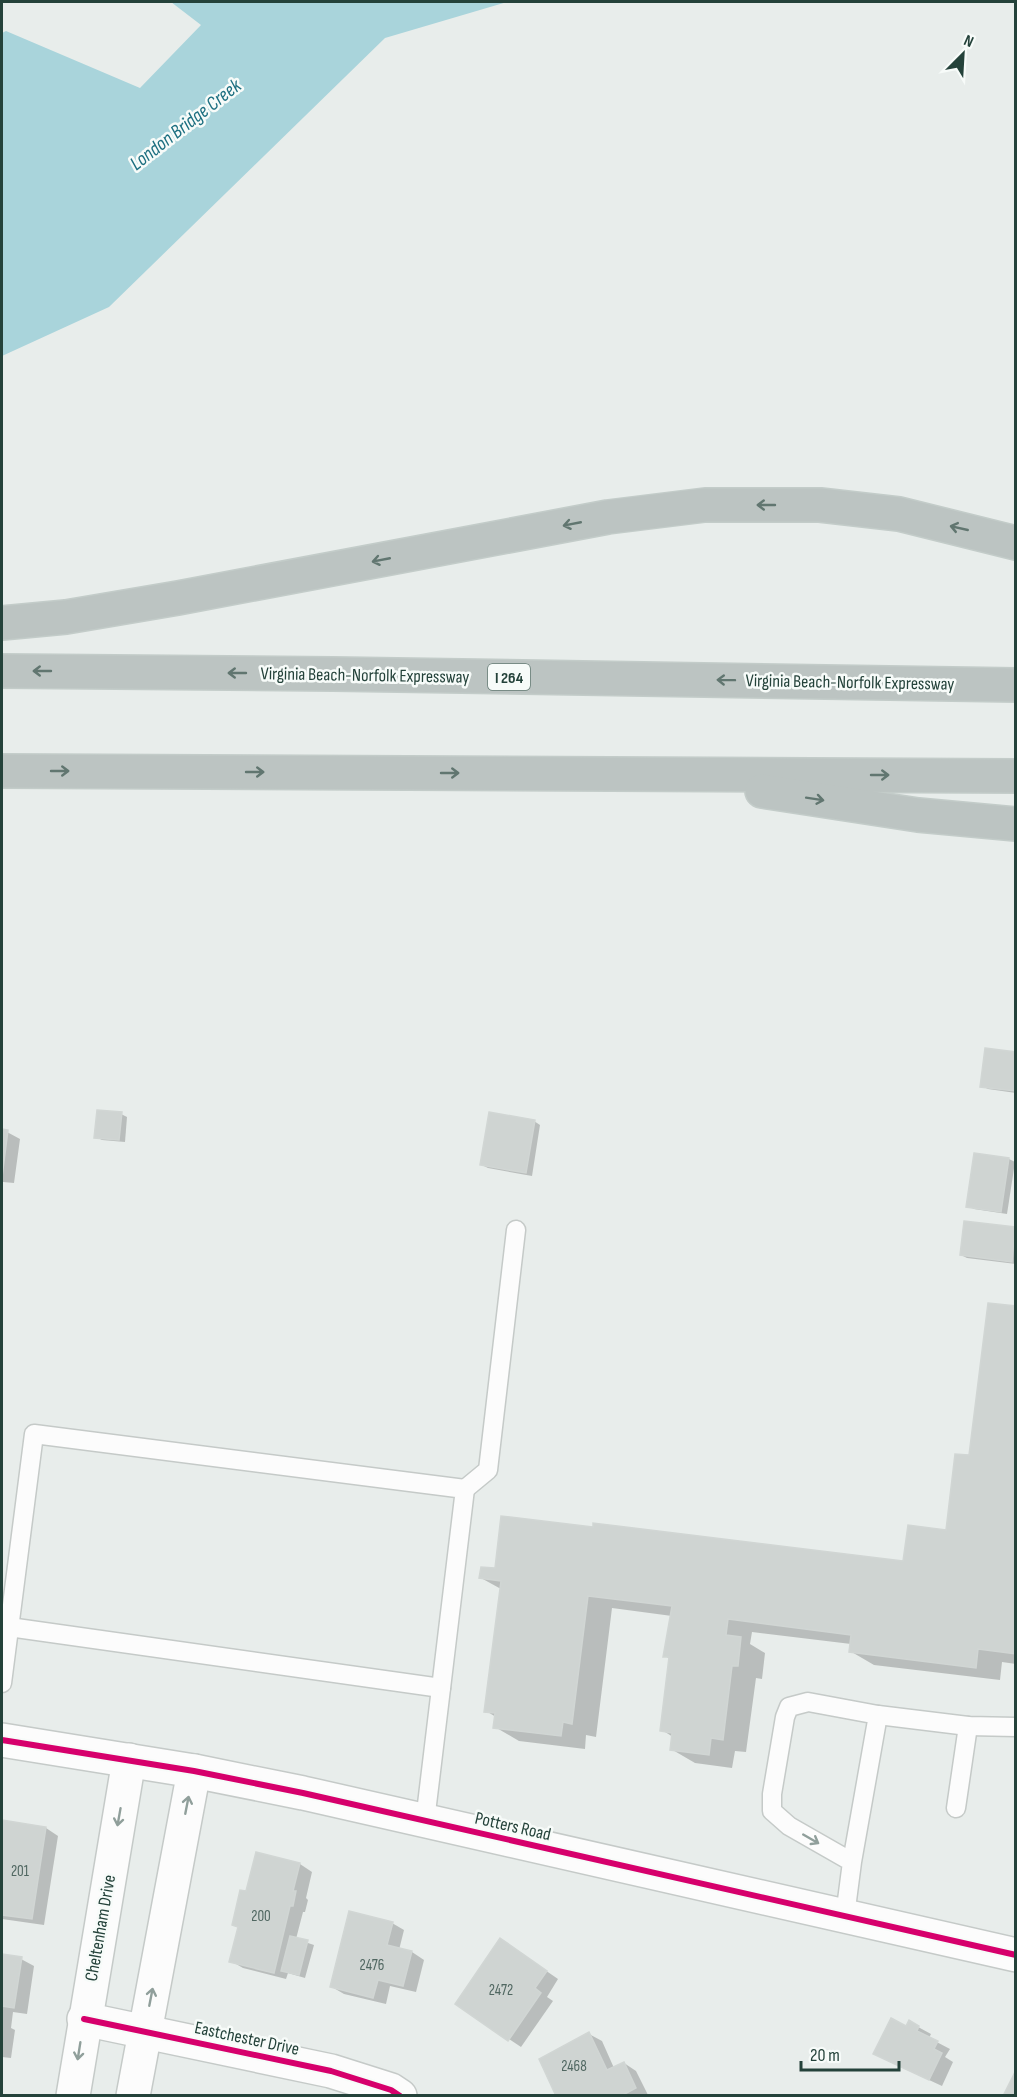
<svg xmlns="http://www.w3.org/2000/svg" width="1017" height="2097" viewBox="0 0 1017 2097" font-family="'Sofia Sans Condensed',sans-serif">
  <style>
    .water { fill: #a9d4db }
    .shadow { fill: #0003 }
    .building { fill: #cfd4d2; stroke: #d1d6d4; stroke-width: 1.5 }
    .lines { fill: none; stroke-linecap: round; stroke-linejoin: round }
    .service-casing { stroke: #c5cac8; stroke-width: 21 }
    .minor-casing { stroke: #c5cac8; stroke-width: 36 }
    .tertiary-casing { stroke: #c5cac8; stroke-width: 36 }
    .motorway-casing { stroke: #c3ccc9; stroke-width: 36 }
    .service { stroke: #fcfcfc; stroke-width: 18 }
    .minor { stroke: #fcfcfc; stroke-width: 33 }
    .tertiary { stroke: #fcfcfc; stroke-width: 33 }
    .motorway { stroke: #bcc4c2; stroke-width: 33 }
    .cycleway-casing { stroke: #f7fbf9; stroke-width: 10 }
    .cycleway { stroke: #d6006c; stroke-width: 6 }
    .oneway { stroke: #617670 }
    .oneway2 { stroke: #909f9b }
    .labels { text-anchor: middle; stroke-width: 5; stroke-linejoin: round; paint-order: stroke }
    .number-label { font-size: 15px; fill: #506761 }
    .shield { fill: #f7fbf9; stroke: #637a73; stroke-width: 1.5 }
    .shield-label { font-size: 16px; font-weight: bold; fill: #24423a }
    .street-label { font-size: 18px; fill: #24423a; stroke: #f7fbf9 }
    .water-label { font-size: 20px; font-style: italic; fill: #1c6f80; stroke: #f7fbf9 }
  </style>
  <rect width="100%" height="100%" fill="#e8edeb"/>
  <path class="water" d="M171,2H507L385,38L109,307L2,356V33L6,31L140,88L201,25Z"/>
  <g class="shadow">
    <path d="M1016,1053V1093L988,1089L982,1086Z"/>
    <path d="M121,1114L127,1117L125,1142L102,1140L96,1137Z"/>
    <path d="M534,1121L540,1125L532,1176L488,1168L482,1165Z"/>
    <path d="M2,1131L7,1132L20,1139L14,1183L3,1182L2,1191Z"/>
    <path d="M1009,1159L1015,1162L1007,1214L974,1209L968,1206Z"/>
    <path d="M965,1223L1016,1229V1264L967,1258L961,1255Z"/>
    <path d="M1016,1308V1664L1002,1662L1000,1680L874,1665L850,1651L851,1644L752,1632L750,1644L765,1653L762,1679L756,1678L746,1752L735,1751L732,1768L695,1763L671,1749L673,1737L662,1730L670,1659L665,1656L672,1616L612,1608L596,1737L586,1735L585,1749L519,1741L495,1727L496,1717L486,1711L501,1589L481,1578L904,1563L947,1531Z"/>
    <path d="M2,1821L46,1828L58,1836L44,1925L2,1919Z"/>
    <path d="M300,1864L312,1872L306,1898L308,1900L305,1912H303L296,1939L314,1945L305,1978L288,1973L286,1979L243,1968L231,1961L239,1928L233,1925L247,1893Z"/>
    <path d="M392,1923L404,1930L399,1950L412,1952L424,1960L416,1992L390,1986L386,2004L344,1994L332,1987Z"/>
    <path d="M513,1948L558,1979L547,1997L553,2001L521,2047L509,2039Z"/>
    <path d="M2,1956L21,1959L34,1966L27,2014L13,2012L11,2028L15,2030L11,2058L2,2057Z"/>
    <path d="M909,2022L931,2034L929,2038L950,2049L945,2057L953,2062L942,2086L888,2061Z"/>
    <path d="M589,2034L602,2041L614,2068L624,2063L636,2071L648,2095L558,2096Z"/>
  </g>
  <g class="building">
    <path d="M985,1048L1016,1052V1091L980,1087Z"/>
    <path d="M97,1110L122,1112L119,1140L94,1138Z"/>
    <path d="M489,1112L535,1120L526,1173L480,1165Z"/>
    <path d="M2,1129L8,1130L2,1177Z"/>
    <path d="M974,1153L1009,1158L1001,1212L966,1207Z"/>
    <path d="M964,1221L1015,1227L1012,1262L960,1255Z"/>
    <path d="M988,1303L1016,1306V1654L978,1649L976,1668L849,1652L851,1635L728,1619L726,1635L741,1637L738,1666H732L723,1740L711,1738L709,1755L670,1750L672,1733L660,1731L669,1657H663L672,1606L588,1596L572,1724L563,1722L561,1736L493,1728L495,1713L484,1712L501,1581L479,1578L481,1567L495,1568L501,1516L593,1527V1523L903,1561L908,1525L946,1530L955,1454L969,1455Z"/>
    <path d="M2,1820L46,1827L32,1919L2,1915Z"/>
    <path d="M256,1852L300,1863L293,1891H296L293,1906H290L274,1973L229,1962L238,1927L232,1925L240,1890L246,1891Z"/>
    <path d="M349,1911L393,1922L387,1945L412,1951L403,1986L378,1980L373,1998L330,1987Z"/>
    <path d="M290,1936L308,1940L299,1975L281,1971Z"/>
    <path d="M500,1938L547,1971L535,1988L541,1993L508,2041L455,2004Z"/>
    <path d="M2,1954L22,1957L14,2008L2,2006Z"/>
    <path d="M891,2018L906,2026L909,2020L919,2026L917,2031L938,2041L934,2049L942,2053L929,2080L873,2054Z"/>
    <path d="M589,2032L607,2070L624,2062L636,2088L621,2096H556L539,2059Z"/>
    <path d="M1016,2070V2096H1003Z"/>
  </g>
  <g class="lines">
    <defs>
      <g id="service">
        <path d="M465,1489L488,1470L516,1230"/>
        <path d="M9,1627L441,1688"/>
        <path d="M2,1683L34,1434L465,1489L425,1821"/>
        <path d="M878,1715L968,1726L1016,1727"/>
        <path d="M956,1808L968,1726"/>
        <path d="M845,1916L852,1862L878,1715L808,1702L789,1707L785,1717L772,1794V1811L789,1826L852,1862"/>
      </g>
      <g id="minor">
        <path d="M84,2019L331,2071L391,2090L400,2096"/>
        <path d="M73,2096L129,1760"/>
        <path d="M133,2096L194,1771"/>
      </g>
      <path id="tertiary" d="M2,1740L194,1771L303,1793L1016,1955"/>
      <g id="motorway">
        <path d="M2,623L66,617L178,598L608,517L705,505H820L899,514L1016,543"/>
        <path d="M2,671L333,674L1016,685"/>
        <path d="M2,771L1016,776"/>
        <path d="M762,791L918,815L1016,824"/>
      </g>
    </defs>
    <use href="#service" class="service-casing"/>
    <use href="#minor" class="minor-casing"/>
    <use href="#tertiary" class="tertiary-casing"/>
    <use href="#motorway" class="motorway-casing"/>
    <use href="#service" class="service"/>
    <use href="#minor" class="minor"/>
    <use href="#tertiary" class="tertiary"/>
    <use href="#motorway" class="motorway"/>
    <defs>
      <g id="cycleway">
        <path d="M2,1740L194,1771L303,1793L1016,1955"/>
        <path d="M84,2019L331,2071L391,2090L400,2096"/>
      </g>
    </defs>
    <use href="#cycleway" class="cycleway-casing"/>
    <use href="#cycleway" class="cycleway"/>
  </g>
  <defs><path id="oneway-shaft" d="M-6 0H5M1.5-3L5.5 0L1.5 3" fill="none" stroke-width="1.6" stroke-linecap="round" stroke-linejoin="round" transform="scale(1.5)"/></defs>
  <g class="oneway">
    <use href="#oneway-shaft" transform="translate(766 505) rotate(180)"/>
    <use href="#oneway-shaft" transform="translate(572 524) rotate(169)"/>
    <use href="#oneway-shaft" transform="translate(959 528) rotate(-167)"/>
    <use href="#oneway-shaft" transform="translate(381 560) rotate(169)"/>
    <use href="#oneway-shaft" transform="translate(42 671) rotate(-180)"/>
    <use href="#oneway-shaft" transform="translate(237 673) rotate(-180)"/>
    <use href="#oneway-shaft" transform="translate(726 680) rotate(-179)"/>
    <use href="#oneway-shaft" transform="translate(60 771)"/>
    <use href="#oneway-shaft" transform="translate(255 772)"/>
    <use href="#oneway-shaft" transform="translate(450 773)"/>
    <use href="#oneway-shaft" transform="translate(880 775)"/>
    <use href="#oneway-shaft" transform="translate(815 799) rotate(9)"/>
  </g>
  <g class="oneway2">
    <use href="#oneway-shaft" transform="translate(187 1805) rotate(-79)"/>
    <use href="#oneway-shaft" transform="translate(119 1817) rotate(100)"/>
    <use href="#oneway-shaft" transform="translate(811 1839) rotate(30)"/>
    <use href="#oneway-shaft" transform="translate(151 1997) rotate(-79)"/>
    <use href="#oneway-shaft" transform="translate(79 2051) rotate(99)"/>
  </g>
  <g class="labels">
    <g class="number-label">
      <text x="20" y="1876">201</text>
      <text x="261" y="1921">200</text>
      <text x="372" y="1970">2476</text>
      <text x="501" y="1995">2472</text>
      <text x="574" y="2071">2468</text>
    </g>
    <rect class="shield" x="488" y="664" width="42" height="26" rx="4.5"/>
    <g class="shield-label">
      <text x="509" y="683">I 264</text>
    </g>
    <g class="street-label">
      <text transform="translate(365 675) rotate(1)" y="6">Virginia Beach-Norfolk Expressway</text>
      <text transform="translate(850 682) rotate(1)" y="6">Virginia Beach-Norfolk Expressway</text>
      <text transform="translate(513 1826) rotate(13)" y="6">Potters Road</text>
      <text transform="translate(100 1928) rotate(-80)" y="6">Cheltenham Drive</text>
      <text transform="translate(247 2038) rotate(12)" y="6">Eastchester Drive</text>
    </g>
    <g class="water-label">
      <text transform="translate(185 124) rotate(-38)" y="7">London Bridge Creek</text>
    </g>
  </g>
  <rect width="1017" height="2097" fill="none" stroke="#24423a" stroke-width="6"/>
  <g transform="translate(963 54) rotate(24)" stroke="#f7fbf9" stroke-width="4.5" paint-order="stroke">
  <path d="M0-4.5L10 22L0 15L-10 22Z" fill="#24423a"/>
  <text y="-9" font-size="16" font-weight="bold" text-anchor="middle" fill="#24423a">N</text>
  </g>
  <path d="M801 2061v9h98v-9" fill="none" stroke="#24423a" stroke-width="3"/>
  <text x="810" y="2061" font-size="18" fill="#24423a" stroke="#f7fbf9" stroke-width="4.5" paint-order="stroke">20 m</text>
</svg>
